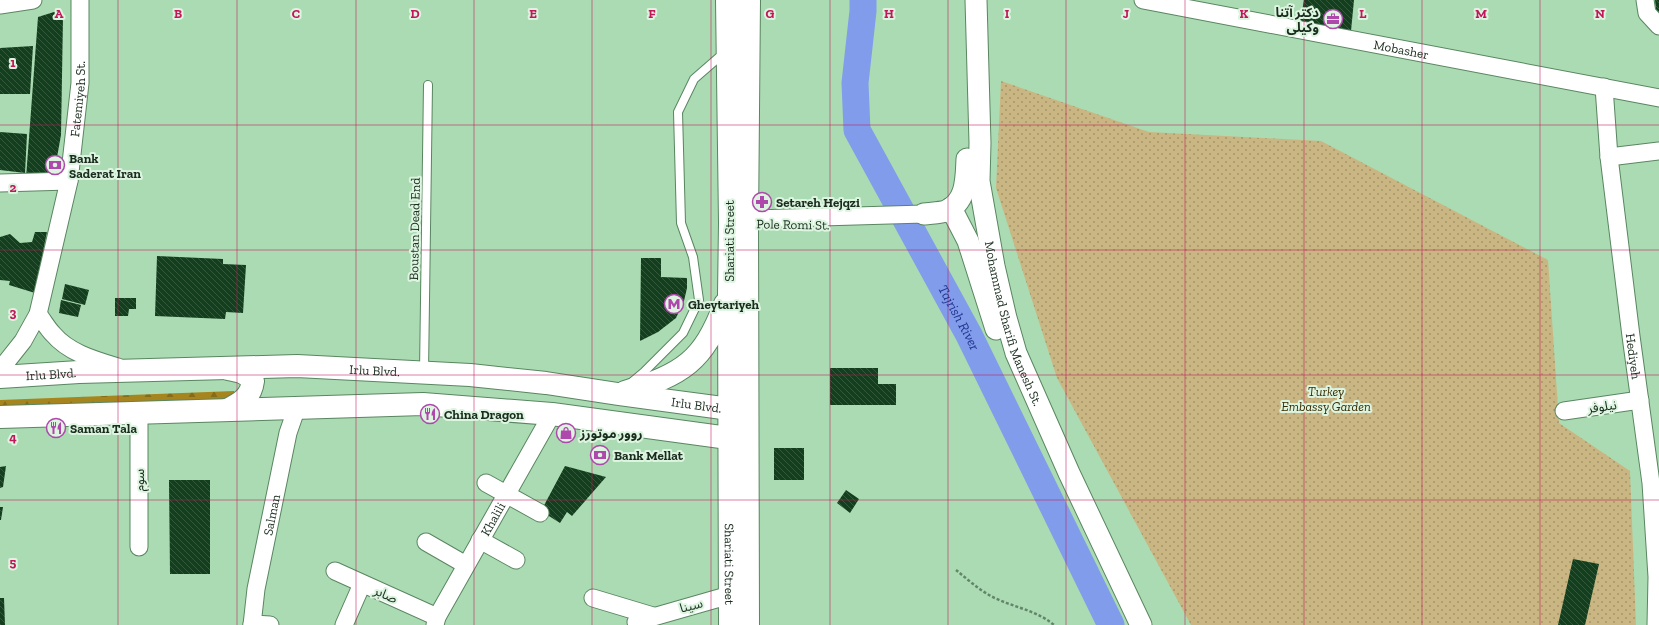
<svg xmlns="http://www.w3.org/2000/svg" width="1659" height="625" viewBox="0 0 1659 625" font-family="'Zilla Slab','Noto Sans Arabic',serif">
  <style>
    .grass { fill: url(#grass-dots) }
    .forest { fill: url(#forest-firs) }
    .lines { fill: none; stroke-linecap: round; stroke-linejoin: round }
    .river { stroke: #819ceb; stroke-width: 27 }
    .building { fill: url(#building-back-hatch) }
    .service-casing { stroke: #598661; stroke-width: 10 }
    .minor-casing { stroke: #598661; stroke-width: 19 }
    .tertiary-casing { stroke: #598661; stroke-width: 23 }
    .primary-casing { stroke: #598661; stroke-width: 24 }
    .path { stroke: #638568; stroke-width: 2.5; stroke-dasharray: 3 2; stroke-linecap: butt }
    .service { stroke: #fff; stroke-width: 8 }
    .minor { stroke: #fff; stroke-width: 17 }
    .tertiary { stroke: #fff; stroke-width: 21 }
    .primary { stroke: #fff; stroke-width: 22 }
    .grid { fill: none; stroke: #c2185b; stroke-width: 1; stroke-opacity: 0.55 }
    .labels { text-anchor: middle; stroke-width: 4; stroke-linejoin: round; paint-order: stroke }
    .poi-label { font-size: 13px; font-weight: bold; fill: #192c1d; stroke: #ddf5e0; text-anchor: start }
    .street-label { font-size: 13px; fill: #192c1d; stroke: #ddf5e0 }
    .park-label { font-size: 13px; font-style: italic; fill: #382a00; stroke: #ddf5e0 }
    .water-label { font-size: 14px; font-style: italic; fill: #22358e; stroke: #ddf5e0 }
    .grid-label { font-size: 13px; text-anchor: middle; font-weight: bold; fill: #c2185b; stroke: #ddf5e0; stroke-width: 4; stroke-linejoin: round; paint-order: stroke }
  </style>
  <defs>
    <pattern id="grass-dots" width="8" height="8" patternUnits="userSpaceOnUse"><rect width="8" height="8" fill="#cab682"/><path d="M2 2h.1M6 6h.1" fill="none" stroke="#a3946a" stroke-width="1.8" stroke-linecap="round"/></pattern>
    <pattern id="forest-firs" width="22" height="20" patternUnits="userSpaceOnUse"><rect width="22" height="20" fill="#a6841e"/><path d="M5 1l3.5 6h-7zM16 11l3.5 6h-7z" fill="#866c1a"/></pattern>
    <pattern id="building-back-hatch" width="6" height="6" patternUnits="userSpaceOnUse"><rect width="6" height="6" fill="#133f1e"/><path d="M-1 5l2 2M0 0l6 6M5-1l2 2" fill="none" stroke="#34593d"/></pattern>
  </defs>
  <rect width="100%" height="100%" fill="#abdbb2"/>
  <path class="grass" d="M1001,81L1149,132L1321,141L1548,260L1559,423L1630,471L1636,625H1191L1057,378L996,188Z"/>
  <path class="forest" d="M234,391L238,400L0,410V400Z"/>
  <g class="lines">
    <path class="river" id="s1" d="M863,0V11L855,83L857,130L969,335L1111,625"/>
  </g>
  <g class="building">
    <path d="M1304,0H1354L1351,31L1300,22Z"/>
    <path d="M1655,0H1659V12L1656,10Z"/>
    <path d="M54,12L63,17L61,135L53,180L26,178L38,17Z"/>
    <path d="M33,46L30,94H0V48Z"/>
    <path d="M0,132L27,134L25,173L0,170Z"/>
    <path d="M35,232H47L35,293L9,285L10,281L0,280V237L10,234L20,243L32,242Z"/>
    <path d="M157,256L223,259V264L246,265L243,313L226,312L225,319L155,316Z"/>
    <path d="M641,258H661V277L687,278V288L684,301L676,318L658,332L640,341Z"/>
    <path d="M65,284L89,290L85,305L62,299Z"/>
    <path d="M115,298H136V309H129L128,316H115Z"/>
    <path d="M61,300L81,305L78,317L59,313Z"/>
    <path d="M830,368H878V384H896V405H830Z"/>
    <rect x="774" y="448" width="30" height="32"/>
    <path d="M6,466L3,487L0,488V467Z"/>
    <path d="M565,466L606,477L572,516L567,512L560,523L541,511Z"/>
    <path d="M169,480H210V574H170Z"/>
    <path d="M846,490L859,499L850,513L837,503Z"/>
    <path d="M0,507H3L1,520H0Z"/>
    <path d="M1573,559L1599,564L1585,625H1558Z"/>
    <path d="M0,598H4L5,625H0Z"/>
  </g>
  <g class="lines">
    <defs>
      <g id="service">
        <path d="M424,372L428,85"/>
        <path d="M632,382L644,372L683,333L699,300L693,257L681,223L678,112L694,79L725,52"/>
      </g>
      <g id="minor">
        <path id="s2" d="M1143,0L1659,98"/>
        <path d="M1645,0L1647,13L1659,26"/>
        <path d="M0,5L33,0"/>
        <path id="s3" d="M1604,87L1609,157L1631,336L1651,483L1657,577L1656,625"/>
        <path d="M1609,157L1659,151"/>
        <path d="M0,183L69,181"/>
        <path d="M747,223L754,219L924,214"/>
        <path d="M38,314C43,320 47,328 53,334C69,353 95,360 118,367"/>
        <path id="s4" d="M0,370L23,341L38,314L69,181L80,83V0"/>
        <path d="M1564,411L1640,400"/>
        <path d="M486,483L540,513"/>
        <path d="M480,540L516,560"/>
        <path d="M426,542L466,565"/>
        <path d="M139,547V412"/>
        <path d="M335,571L437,617"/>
        <path d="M593,598L653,616"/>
        <path d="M636,622L730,595"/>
        <path d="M252,624L270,625"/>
        <path id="s5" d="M252,625L256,589L288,433L297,407"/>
        <path d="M344,625L362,584"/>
        <path id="s6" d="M435,625L437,617L552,414"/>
      </g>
      <g id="tertiary">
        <path id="s7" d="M976,0L980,143L979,181L994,266L1006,318L1016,353L1069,473L1141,625"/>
        <path d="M951,208L968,241L996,329"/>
        <path d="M924,214C931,213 940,213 946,211C967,202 966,178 967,159"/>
      </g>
      <g id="primary">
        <path id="s8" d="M727,0L730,223L729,295L730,625"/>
        <path id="s9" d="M0,377L79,372L297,366L470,375L546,383L618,394L730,409H747"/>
        <path d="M625,392C683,374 703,362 725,304"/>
        <path d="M227,410C241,403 251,397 253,381C246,372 239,371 228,369"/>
        <path d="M0,417L423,404L552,414L721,437H747"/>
        <path d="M748,625L747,223L749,0"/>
      </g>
    </defs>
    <use href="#service" class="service-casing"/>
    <use href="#minor" class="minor-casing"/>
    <use href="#tertiary" class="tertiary-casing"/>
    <use href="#primary" class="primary-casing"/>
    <path class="path" d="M956,570C966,578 977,588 989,595C1010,607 1035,609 1054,625"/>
    <use href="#service" class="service"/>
    <use href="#minor" class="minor"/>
    <use href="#tertiary" class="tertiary"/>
    <use href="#primary" class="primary"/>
  </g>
  <path class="grid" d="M118,0V625M237,0V625M356,0V625M474,0V625M592,0V625M711,0V625M830,0V625M948,0V625M1066,0V625M1185,0V625M1304,0V625M1422,0V625M1540,0V625M0,125H1659M0,250H1659M0,375H1659M0,500H1659"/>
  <defs>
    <symbol id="office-ring" viewBox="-11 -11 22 22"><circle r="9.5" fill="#ddf5e0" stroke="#af48ac" stroke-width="1.5"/><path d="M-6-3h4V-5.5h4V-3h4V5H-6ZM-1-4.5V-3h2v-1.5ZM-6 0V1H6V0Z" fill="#af48ac"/></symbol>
    <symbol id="bank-ring" viewBox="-11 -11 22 22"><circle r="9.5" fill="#ddf5e0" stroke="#af48ac" stroke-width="1.5"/><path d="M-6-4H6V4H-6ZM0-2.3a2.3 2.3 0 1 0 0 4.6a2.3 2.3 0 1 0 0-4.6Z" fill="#af48ac"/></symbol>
    <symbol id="pharmacy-ring" viewBox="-11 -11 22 22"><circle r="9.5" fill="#ddf5e0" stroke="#af48ac" stroke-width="1.5"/><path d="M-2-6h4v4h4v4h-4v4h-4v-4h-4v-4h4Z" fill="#af48ac"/></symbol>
    <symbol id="metro-ring" viewBox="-11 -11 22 22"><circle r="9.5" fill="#ddf5e0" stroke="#af48ac" stroke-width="1.5"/><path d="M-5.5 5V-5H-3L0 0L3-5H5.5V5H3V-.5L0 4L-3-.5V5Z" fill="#af48ac"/></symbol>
    <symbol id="restaurant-ring" viewBox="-11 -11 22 22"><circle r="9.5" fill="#ddf5e0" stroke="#af48ac" stroke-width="1.5"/><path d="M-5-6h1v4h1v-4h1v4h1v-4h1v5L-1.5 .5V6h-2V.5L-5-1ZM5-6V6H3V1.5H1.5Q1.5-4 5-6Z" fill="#af48ac"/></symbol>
    <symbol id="shop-ring" viewBox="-11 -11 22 22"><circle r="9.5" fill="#ddf5e0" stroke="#af48ac" stroke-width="1.5"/><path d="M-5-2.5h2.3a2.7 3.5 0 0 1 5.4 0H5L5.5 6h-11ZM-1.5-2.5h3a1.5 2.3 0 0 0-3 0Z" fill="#af48ac"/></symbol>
  </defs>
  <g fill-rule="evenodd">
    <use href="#office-ring" x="1322" y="8" width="22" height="22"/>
    <use href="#bank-ring" x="44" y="154" width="22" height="22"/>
    <use href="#pharmacy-ring" x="751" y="191" width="22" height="22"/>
    <use href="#metro-ring" x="663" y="293" width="22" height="22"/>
    <use href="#restaurant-ring" x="419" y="403" width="22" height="22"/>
    <use href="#restaurant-ring" x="45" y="417" width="22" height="22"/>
    <use href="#shop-ring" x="555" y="422" width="22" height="22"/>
    <use href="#bank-ring" x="589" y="444" width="22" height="22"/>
  </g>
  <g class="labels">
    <g class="poi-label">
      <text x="1319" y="17" text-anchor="end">دکتر آتنا<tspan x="1319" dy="15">وکیلی</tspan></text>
      <text x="69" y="163">Bank<tspan x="69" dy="15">Saderat Iran</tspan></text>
      <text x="776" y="207">Setareh Hejqzi</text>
      <text x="688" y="309">Gheytariyeh</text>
      <text x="444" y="419">China Dragon</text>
      <text x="70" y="433">Saman Tala</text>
      <text x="580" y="438">روور موتورز</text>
      <text x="614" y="460">Bank Mellat</text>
    </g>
    <g class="street-label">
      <text dy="5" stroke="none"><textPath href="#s2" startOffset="263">Mobasher</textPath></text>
      <text dy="5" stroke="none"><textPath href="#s4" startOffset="287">Fatemiyeh St.</textPath></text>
      <text transform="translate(793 224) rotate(1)" y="5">Pole Romi St.</text>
      <text transform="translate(414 229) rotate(-89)" y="5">Boustan Dead End</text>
      <text transform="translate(729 241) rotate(-90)" y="5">Shariati Street</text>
      <text dy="5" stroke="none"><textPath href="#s7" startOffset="328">Mohammad Sharifi Manesh St.</textPath></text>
      <text dy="5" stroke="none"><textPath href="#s3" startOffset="271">Hediyeh</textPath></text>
      <text dy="5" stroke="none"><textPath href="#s9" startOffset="375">Irlu Blvd.</textPath></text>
      <text dy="5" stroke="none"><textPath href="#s9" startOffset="51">Irlu Blvd.</textPath></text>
      <text dy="5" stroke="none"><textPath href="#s9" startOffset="699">Irlu Blvd.</textPath></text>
      <text transform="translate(1602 406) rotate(-8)" y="5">نیلوفر</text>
      <text transform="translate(139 480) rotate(-90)" y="5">سوم</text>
      <text dy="5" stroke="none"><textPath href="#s5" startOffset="112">Salman</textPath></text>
      <text dy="5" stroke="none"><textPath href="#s6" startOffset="121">Khalili</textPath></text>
      <text dy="5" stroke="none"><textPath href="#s8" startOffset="564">Shariati Street</textPath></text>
      <text transform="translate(386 594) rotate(24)" y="5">صابر</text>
      <text transform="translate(691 605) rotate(-15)" y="5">سینا</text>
    </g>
    <g class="park-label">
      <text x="1326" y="396">Turkey<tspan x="1326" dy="15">Embassy Garden</tspan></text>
    </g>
    <g class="water-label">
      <text dy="5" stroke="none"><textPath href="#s1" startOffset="344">Tajrish River</textPath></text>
    </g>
  </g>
  <g class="grid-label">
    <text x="59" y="18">A</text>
    <text x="178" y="18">B</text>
    <text x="296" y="18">C</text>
    <text x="415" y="18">D</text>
    <text x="533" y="18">E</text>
    <text x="652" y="18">F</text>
    <text x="770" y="18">G</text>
    <text x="889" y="18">H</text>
    <text x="1007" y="18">I</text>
    <text x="1126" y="18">J</text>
    <text x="1244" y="18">K</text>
    <text x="1363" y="18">L</text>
    <text x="1481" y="18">M</text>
    <text x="1600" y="18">N</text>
    <text x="13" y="67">1</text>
    <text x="13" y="192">2</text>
    <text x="13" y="317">3</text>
    <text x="13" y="442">4</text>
    <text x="13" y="567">5</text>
  </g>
</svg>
